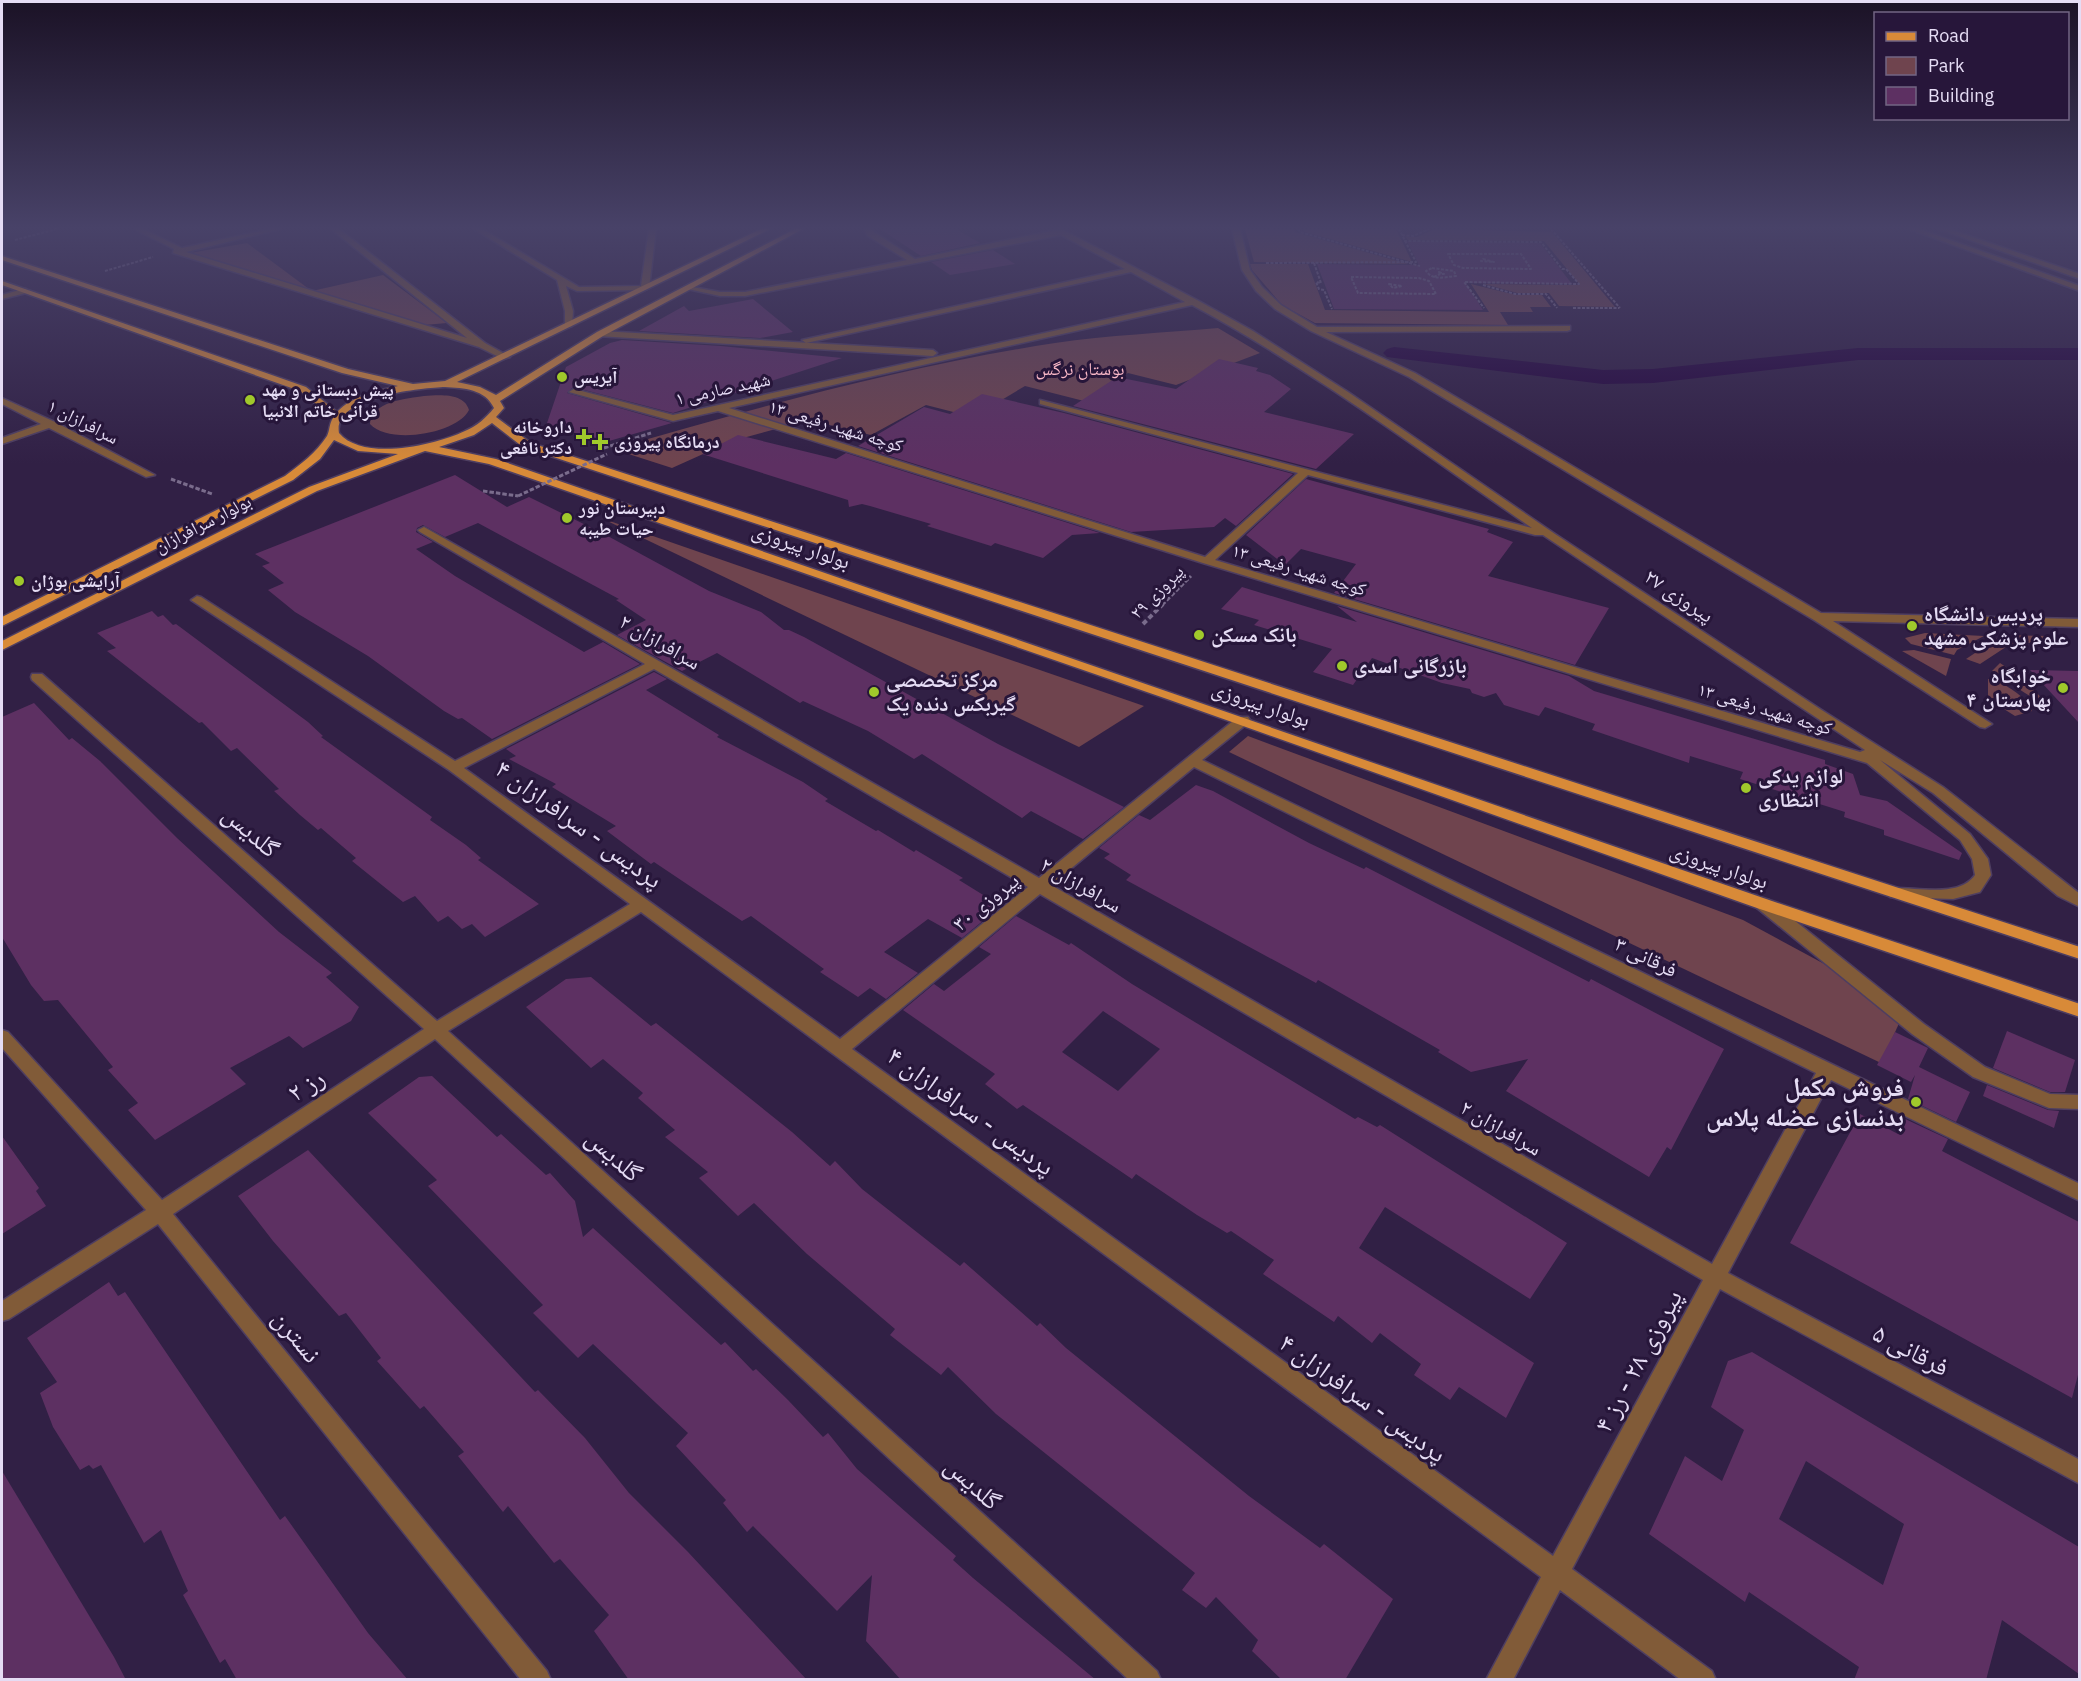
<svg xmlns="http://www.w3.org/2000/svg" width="2081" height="1681" viewBox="0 0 2081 1681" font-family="'IBM Plex Sans','Noto Naskh Arabic',sans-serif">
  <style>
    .green { fill: #6f444e }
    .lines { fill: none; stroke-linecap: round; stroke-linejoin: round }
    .canal { fill: #25073e; fill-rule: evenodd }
    .building { fill: #5d3062; fill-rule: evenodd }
    .minor-casing { stroke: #4e3e61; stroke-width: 3 }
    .major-casing { stroke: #4e3e61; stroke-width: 3 }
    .path-far2 { stroke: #7a6c8c; stroke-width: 2; stroke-dasharray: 3 1.5; stroke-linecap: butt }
    .path-far1 { stroke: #7a6c8c; stroke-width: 3; stroke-dasharray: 4.5 2; stroke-linecap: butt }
    .path { stroke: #7a6c8c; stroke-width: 4; stroke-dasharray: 5 3; stroke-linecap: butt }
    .minor { fill: #815b38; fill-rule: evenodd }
    .major { fill: #d88a38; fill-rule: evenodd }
    .path-bridge { stroke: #7a6c8c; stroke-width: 3; stroke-dasharray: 4.5 2; stroke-linecap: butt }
    .poi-dot { fill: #a0c92b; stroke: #27163a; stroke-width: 2 }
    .labels { text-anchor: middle; stroke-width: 6; stroke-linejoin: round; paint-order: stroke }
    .far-park-label { font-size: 18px; fill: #f9b8c7; stroke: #27163a }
    .far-poi-label { font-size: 18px; font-weight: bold; fill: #e5dcf4; stroke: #27163a; text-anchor: start }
    .far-street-label { font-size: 18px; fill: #e5dcf4; stroke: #27163a }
    .street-label { font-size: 21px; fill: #e5dcf4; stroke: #27163a }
    .poi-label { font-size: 21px; font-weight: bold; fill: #e5dcf4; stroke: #27163a; text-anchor: start }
    .near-street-label { font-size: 26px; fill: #e5dcf4; stroke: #27163a }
    .near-poi-label { font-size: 26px; font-weight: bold; fill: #e5dcf4; stroke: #27163a; text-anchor: end }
  </style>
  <rect width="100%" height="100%" fill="#312045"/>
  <g class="green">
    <path d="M1245,229H1294L1295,232L1408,264L1254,262Z"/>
    <path d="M1303,229H1396L1412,262L1305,232Z"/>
    <path d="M1435,229L1552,232L1615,307L1559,306L1549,293H1517L1484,284L1580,285L1544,241L1408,240L1406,237H1417Z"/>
    <path d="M247,243L309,289L190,253Z"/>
    <path d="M1250,264H1308L1325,310L1489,312L1471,284L1516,295H1542L1551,307H1530L1533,312H1500L1508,325L1315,323L1282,305L1252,270Z"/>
    <path d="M383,275L447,323L424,325L312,291Z"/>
    <path d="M1218,328L1260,353L1176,385L1128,373L1084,401L1025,386L973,417L926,405L871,435L809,420L732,441L672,468L613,449C759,407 905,366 1055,343C1108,335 1164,333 1218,328Z"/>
    <path d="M424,396C438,395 464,392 469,410C457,434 389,445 370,424C370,402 408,398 424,396Z"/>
    <path d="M601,518L1144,706L1079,747Z"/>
    <path d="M1925,633L1984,636L1957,650L1954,655L1911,644L1905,638Z"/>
    <path d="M2002,635L2050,636L2053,640L2009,645L1980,664L1966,659Z"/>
    <path d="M1914,650L1951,659L1946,676L1902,651Z"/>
    <path d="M2000,663L2024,679L2047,704C2027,698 2011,681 1992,671Z"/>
    <path d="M1988,679C2005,682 2019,694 2032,706V711L2015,716L1988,699Z"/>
    <path d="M1248,736L1743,920L1906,1008L1881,1063L1229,752Z"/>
  </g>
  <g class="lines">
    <path class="canal" d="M1394,347L1603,370L1653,369L1858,348H2080V360H1858L1653,383L1603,384L1387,357L1383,353L1387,349Z"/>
  </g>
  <g class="building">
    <path d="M880,229H956L980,243L921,256Z"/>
    <path d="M1407,241L1540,243L1572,284L1466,283L1483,310L1334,309L1317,264L1419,265Z"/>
    <path d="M993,250L1015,264L950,275L931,262Z"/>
    <path d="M753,299L793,332L760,338L639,331L684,306L689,311Z"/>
    <path d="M622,340L721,346L842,358L673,413L573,387L567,393L672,423L609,441L546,426L566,367L610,343Z"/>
    <path d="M1219,359L1258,368L1256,371L1270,375L1291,389L1264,412L1354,434L1316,469L1073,406L1117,377L1176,389Z"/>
    <path d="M982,394L1064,413L1293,474L1236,526L1225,518L1214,527L1131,532L858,446L924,407L950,414Z"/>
    <path d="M738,435L836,459L846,453L1100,533L1072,535L1043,558L995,543L991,546L927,526L931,524L870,506L862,504L849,507L848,500L702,454Z"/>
    <path d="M455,475L507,507L529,497L604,534L709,591L761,612L784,630H789L804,637L998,744L1124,807L1083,839L1031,811L1022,818L922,754L914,759L868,731L803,701L800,703L717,653L682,671L617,635L646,620L616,600L619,599L478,523L445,537L423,525L417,528L416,532L433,542L416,549L455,576L584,652L603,642L640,664L492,739L462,718L458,719L444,711L368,656L295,612L268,590L284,583L262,566L270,563L255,554Z"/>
    <path d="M1306,479L1489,529L1487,532L1513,542L1488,576L1609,608L1575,665L1334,593L1356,564L1301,549L1285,565L1246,535Z"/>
    <path d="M1242,587L1357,622L1337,606L1569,676L1594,691L1825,760V764L1853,774L1860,795L1887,801L1962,853L1959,860L1884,835V830L1844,817L1845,812L1740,779L1743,772L1690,756L1689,763L1592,730L1595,724L1545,707L1539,716L1504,705L1496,693L1484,697L1472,693L1470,689L1442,683L1372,658L1353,685L1313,672L1332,649L1254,625L1259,620L1221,609Z"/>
    <path d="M152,611L158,617L163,615L173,625L176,624L308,722L323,736L321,737L432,817L430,820L466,845L481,858L478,860L539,904L485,937L472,924L462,929L448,916L438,922L415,896L403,902L352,861L356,858L321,828L318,830L300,815L274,791L279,789L237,748L231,751L202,722L199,723L107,651L116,648L97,633Z"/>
    <path d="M2030,670L2079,671V723Z"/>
    <path d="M654,672L667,679L646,690L719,735L717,737L803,782L828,799L825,801L876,831L878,830L914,852L916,850L963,878L959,880L1001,906L962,938L928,919L884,952L918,973L886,999L870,988L858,997L820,972L824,969L751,916L742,921L654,862L651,864L607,831L616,826L552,787L556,784L509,759L516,756L506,749Z"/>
    <path d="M34,703L69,740L72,738L100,761L177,838L279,932L332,973L326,977L359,1007L351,1021L303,1048L289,1036L230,1068L246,1084L155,1140L128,1110L138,1103L108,1070L113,1067L58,1000L44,1001L31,985L2,937V717Z"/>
    <path d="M1196,785L1213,791L1309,843L1364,869L1366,867L1589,982L1591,979L1724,1049L1671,1150L1667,1147L1649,1177L1506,1091L1528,1059L1471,1072L1438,1052L1440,1050L1318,980L1316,983L1126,880L1131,875L1104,858L1110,854L1099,848L1139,815L1150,820Z"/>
    <path d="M1016,916L1069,945L1071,943L1132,984L1355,1119L1358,1117L1377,1127L1380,1125L1567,1243L1530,1299L1385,1207L1359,1248L1534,1363L1506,1418L1459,1387L1450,1400L1414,1375L1421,1364L1380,1333L1372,1343L1338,1316L1334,1322L1263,1274L1274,1260L1231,1231L1227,1233L1197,1215L1136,1174L1132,1179L1023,1105L1017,1109L985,1084L995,1074L903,1010L934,984L944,991L991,954L979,947ZM1103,1011L1160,1049L1118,1091L1062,1052Z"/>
    <path d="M591,977L651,1026L656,1023L792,1132L830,1166L835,1161L862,1189L960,1266L964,1262L1037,1326L1040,1323L1066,1348L1249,1496L1320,1548L1324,1544L1393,1599L1345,1680H1282L1252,1651L1258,1640L1216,1597L1206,1608L1182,1590L1195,1573L996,1414L948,1367L941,1375L890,1335L895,1329L807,1254L754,1203L738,1216L699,1178L708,1172L665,1137L675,1130L638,1098L643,1093L603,1059L591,1068L526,1007L566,979Z"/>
    <path d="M2007,1031L2075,1060L2065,1092H2050L1993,1068Z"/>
    <path d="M1895,1032L1928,1048L1919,1067L1970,1092L1956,1122L1908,1099L1915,1075L1911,1082L1877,1065Z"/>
    <path d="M432,1076L497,1137L501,1134L546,1175L550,1173L575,1201L583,1237L593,1228L721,1345L725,1342L753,1371L756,1369L788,1400L823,1437L828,1433L857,1469L956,1556L953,1560L973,1578L1096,1680H901L866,1641L872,1575L837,1611L753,1526L747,1532L723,1503L726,1500L676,1446L688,1433L593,1344L578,1358L533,1313L543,1305L428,1186L437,1180L368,1113L419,1077Z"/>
    <path d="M1987,1085L2048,1110L2059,1111L2054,1128L1983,1096Z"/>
    <path d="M1860,1114L1898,1134L1903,1118L1948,1139L1942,1151L2079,1222V1371L2072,1398L1790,1243Z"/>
    <path d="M2,1136L39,1188L36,1191L46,1206L2,1234Z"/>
    <path d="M308,1150L535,1392L538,1390L585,1438L629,1493L688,1552L807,1680H629L594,1631L609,1615L560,1559L554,1563L508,1506L503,1512L458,1456L464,1452L424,1406L420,1409L377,1361L381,1358L346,1313L339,1316L273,1241L238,1196Z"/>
    <path d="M109,1282L118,1296L125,1292L280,1520L285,1516L368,1633L408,1680H237L225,1659L220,1663L183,1595L188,1591L161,1530L144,1543L101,1465L93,1469L89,1465L80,1470L53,1427L40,1393L57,1382L27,1338Z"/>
    <path d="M1752,1352L2079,1547V1674L2002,1620L1986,1680H1854L1859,1667L1749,1592L1745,1602L1649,1534L1685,1456L1722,1481L1744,1430L1711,1407L1728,1361ZM1806,1461L1904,1524L1883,1585L1779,1519Z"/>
    <path d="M2,1471L114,1657L126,1680H2Z"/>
  </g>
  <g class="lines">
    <defs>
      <g id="minor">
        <path d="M134,229H143L182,248L270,229H281L186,252L467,338L331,229H339L485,343L510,357L503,359L479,347L173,253L174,249Z"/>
        <path d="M474,229H482L579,287L641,286L649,229H656L649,288L645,290L577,291L566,286L573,311L572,326L565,328V311L557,280Z"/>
        <path d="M864,229H872L874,232L915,259L1061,229L1197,300L1253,331L1348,392L1555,534L1820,709L1943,787L2080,894V907L2058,896L1933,793L1880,760L1970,834L1988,859L1991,875L1980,892L1953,899L1890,897L1888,893L1896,888C1921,888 1960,897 1975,875L1972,859L1960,840L1867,763L1203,563L718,411L673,421L569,392L574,389L673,415L1185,302L1131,272L806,343L802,340L1125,269L1061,235L745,296H720L683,288L687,286L720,292H745L907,260L868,236ZM1192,305C1311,369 1420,451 1532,528L1040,400V404L1298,473L1205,557L729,408ZM1308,475L1535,535H1543L1865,750L1860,752L1215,560Z"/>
        <path d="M1232,229H1240L1250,270L1262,287L1281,305L1317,327L1570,326V330L1567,331L1326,332L1415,373L1821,613L2080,619V627L1833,621L1992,724L1985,728L1980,727L1814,620L1409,377L1311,331L1275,309L1256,291L1242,270Z"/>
        <path d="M1909,229H1919L2080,286V291Z"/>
        <path d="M1939,229H1949L2080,274V279Z"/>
        <path d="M23,289H26V293L2,299V295Z"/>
        <path d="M600,331L933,350L937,353L933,356L597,336L596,334Z"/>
        <path d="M2,398L55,422L155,475L146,477L49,428L2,444V438L41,424L2,404Z"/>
        <path d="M424,527L1039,878L1238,717H1248L1250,720L1248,723L1202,760L2080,1184V1201L1831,1080L1728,1273L2080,1460V1484L1720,1289L1572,1569L1712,1671L1716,1680H1681L1560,1590L1513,1680H1486L1541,1577L641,912L448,1031L1157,1671L1161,1680H1129L435,1039L173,1214L547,1671L551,1680H521L158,1224L9,1319L2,1321V1301L146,1210L2,1048V1030L8,1032L162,1200L424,1029L32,680L31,677L32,674H42L437,1021L630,904L449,770L191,600L197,596L201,597L455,761L645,664L420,532L418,530ZM654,669L1028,887L840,1039L464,768ZM1194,767L1816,1073L1712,1264L1051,885ZM1040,894L1703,1280L1553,1556L852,1049Z"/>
        <path d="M1763,899L1769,900L1924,1024L1985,1067L2050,1094L2080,1095V1109L2049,1108L1973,1077L1912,1034L1757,908L1755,904Z"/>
      </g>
      <path id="major" d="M761,229H770L457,382L480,387L496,395L597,332L795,229H803L603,336L500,401L504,408L496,417L531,443L2080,947V959L523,447L492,423L474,435L439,447L496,459L1769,900L2080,1004V1017L1757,908L1170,700L489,464L425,451L317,491L2,650V641L309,487L398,454L358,451L334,440L320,459L293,480L2,626V617L285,476C301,464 316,453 327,436C330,430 329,424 333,418L300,391L2,285V281L306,387L337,412C352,396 377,391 398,386L342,373L2,260V256L348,369L413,384L445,381ZM445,387C464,388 485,389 494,408C486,418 477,426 465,431C436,445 363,462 339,433C332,396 422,388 445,387Z"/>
    </defs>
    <use href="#minor" class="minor-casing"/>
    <use href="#major" class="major-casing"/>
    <g class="path-far2">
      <path d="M1298,229L1300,232L1420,266"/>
      <path d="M1551,229L1620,308"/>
      <path d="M1402,235L1413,236L1429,229"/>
      <path d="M15,240L57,229"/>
      <path d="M1404,241L1541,242L1562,269H1566L1579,284L1464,282L1484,308"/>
      <path d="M1448,254H1521L1531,269L1463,268L1454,265Z"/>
      <path d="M1483,259L1494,262L1481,261Z"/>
      <path d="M1266,263L1416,262L1399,229"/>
      <path d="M1314,263L1321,283L1316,282L1319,289L1324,290L1332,309"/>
      <path d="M1432,268L1454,271L1456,276C1445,277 1433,281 1426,271Z"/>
      <path d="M105,271L153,257"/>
      <path d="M1439,272L1444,274H1440Z"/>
      <path d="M1351,277L1419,278L1429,281L1436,294L1358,293Z"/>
      <path d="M1434,277L1440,274"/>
      <path d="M1389,284L1402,286L1393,288Z"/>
      <path d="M1483,285L1515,294H1546L1557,308"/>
      <path d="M1573,308H1619"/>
    </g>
    <g class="path-far1">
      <path d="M604,448L651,433"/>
      <path d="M171,479L212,494"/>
      <path d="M483,491L518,496"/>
      <path d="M1162,605L1191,576"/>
    </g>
    <path class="path" d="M1143,624L1163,604"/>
    <use href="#minor" class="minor"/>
    <use href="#major" class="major"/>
    <path class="path-bridge" d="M518,496L607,454"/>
  </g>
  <linearGradient id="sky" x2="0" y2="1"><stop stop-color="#1b1226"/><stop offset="0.49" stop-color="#484268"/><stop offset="1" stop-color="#484268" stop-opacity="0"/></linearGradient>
  <rect width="2081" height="464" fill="url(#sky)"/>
  <g class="poi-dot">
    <circle cx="562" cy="377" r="6"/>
    <circle cx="250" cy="400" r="6"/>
    <path d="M581 428h6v6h6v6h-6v6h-6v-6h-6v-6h6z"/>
    <path d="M597 433h6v6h6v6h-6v6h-6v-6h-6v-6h6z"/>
    <circle cx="567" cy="518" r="6"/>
    <circle cx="19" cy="581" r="6"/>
    <circle cx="1912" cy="626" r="6"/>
    <circle cx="1199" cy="635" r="6"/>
    <circle cx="1342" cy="666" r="6"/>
    <circle cx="2063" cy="688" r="6"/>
    <circle cx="874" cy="692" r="6"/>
    <circle cx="1746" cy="788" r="6"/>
    <circle cx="1916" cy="1102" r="6"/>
  </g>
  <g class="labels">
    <g class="far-park-label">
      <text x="1080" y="375">بوستان نرگس</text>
    </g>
    <g class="far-poi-label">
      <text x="574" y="383">آیریس</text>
      <text x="262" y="396">پیش دبستانی و مهد<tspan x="262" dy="21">قرآنی خاتم الانبیا</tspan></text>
      <text x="572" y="433" text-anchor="end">داروخانه<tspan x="572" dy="21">دکتر نافعی</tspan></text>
      <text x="614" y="448">درمانگاه پیروزی</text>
      <text x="579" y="514">دبیرستان نور<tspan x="579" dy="21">حیات طیبه</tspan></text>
      <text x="31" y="587">آرایشی بوژان</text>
    </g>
    <g class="far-street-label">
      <text transform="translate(723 389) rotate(-12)" y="6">شهید صارمی ۱</text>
      <text transform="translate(83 422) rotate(27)" y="6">سرافرازان ۱</text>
      <text transform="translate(836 426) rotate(17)" y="6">کوچه شهید رفیعی ۱۳</text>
      <text transform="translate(203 524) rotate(-27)" y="6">بولوار سرافرازان</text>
      <text transform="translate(1299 570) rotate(17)" y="6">کوچه شهید رفیعی ۱۳</text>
      <text transform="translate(1157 592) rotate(-45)" y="6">پیروزی ۲۹</text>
      <text transform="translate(1765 709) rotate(17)" y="6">کوچه شهید رفیعی ۱۳</text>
    </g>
    <g class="street-label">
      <text transform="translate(801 546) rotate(19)" y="7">بولوار پیروزی</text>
      <text transform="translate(1679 596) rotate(34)" y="7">پیروزی ۲۷</text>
      <text transform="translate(660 642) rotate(30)" y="7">سرافرازان ۲</text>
      <text transform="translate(1261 704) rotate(19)" y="7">بولوار پیروزی</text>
      <text transform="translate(1719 866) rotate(19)" y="7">بولوار پیروزی</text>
      <text transform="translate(1081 885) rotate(30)" y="7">سرافرازان ۲</text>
      <text transform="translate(986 902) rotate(-39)" y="7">پیروزی ۳۰</text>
      <text transform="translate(1646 957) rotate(26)" y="7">فرقانی ۳</text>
      <text transform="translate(1501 1128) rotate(30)" y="7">سرافرازان ۲</text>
    </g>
    <g class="poi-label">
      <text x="1924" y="621">پردیس دانشگاه<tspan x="1924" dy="24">علوم پزشکی مشهد</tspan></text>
      <text x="1211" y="642">بانک مسکن</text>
      <text x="1354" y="673">بازرگانی اسدی</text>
      <text x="2051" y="683" text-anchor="end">خوابگاه<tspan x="2051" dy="24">بهارستان ۴</tspan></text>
      <text x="886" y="687">مرکز تخصصی<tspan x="886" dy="24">گیربکس دنده یک</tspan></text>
      <text x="1758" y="783">لوازم یدکی<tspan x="1758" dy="24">انتظاری</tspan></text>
    </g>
    <g class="near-street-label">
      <text transform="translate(579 824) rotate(36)" y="9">پردیس - سرافرازان ۴</text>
      <text transform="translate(251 831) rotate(41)" y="9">گلدیس</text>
      <text transform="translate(306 1085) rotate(-33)" y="9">رز ۲</text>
      <text transform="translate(971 1111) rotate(36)" y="9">پردیس - سرافرازان ۴</text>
      <text transform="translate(614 1155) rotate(42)" y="9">گلدیس</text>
      <text transform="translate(297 1336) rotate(51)" y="9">نسترن</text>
      <text transform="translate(1911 1350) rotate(28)" y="9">فرقانی ۵</text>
      <text transform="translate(1638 1361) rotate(-62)" y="9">پیروزی ۲۸ - رز ۴</text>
      <text transform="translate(1363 1398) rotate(36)" y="9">پردیس - سرافرازان ۴</text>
      <text transform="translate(973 1483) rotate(42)" y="9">گلدیس</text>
    </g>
    <g class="near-poi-label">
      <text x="1904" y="1096">فروش مکمل<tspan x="1904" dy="30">بدنسازی عضله پلاس</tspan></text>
    </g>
  </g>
  <rect width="2081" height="1681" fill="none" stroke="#e5dcf4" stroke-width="6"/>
  <rect x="1874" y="12" width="195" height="108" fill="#27163a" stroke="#736584" stroke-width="1.5"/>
  <rect x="1886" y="32" width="30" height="9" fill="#d88a38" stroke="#736584" stroke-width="1.5"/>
  <text x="1928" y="42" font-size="18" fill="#e5dcf4">Road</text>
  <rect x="1886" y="57" width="30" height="18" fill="#6f444e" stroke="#736584" stroke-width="1.5"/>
  <text x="1928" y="72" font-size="18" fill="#e5dcf4">Park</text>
  <rect x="1886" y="87" width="30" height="18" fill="#5d3062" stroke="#736584" stroke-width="1.5"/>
  <text x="1928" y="102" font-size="18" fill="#e5dcf4">Building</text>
</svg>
